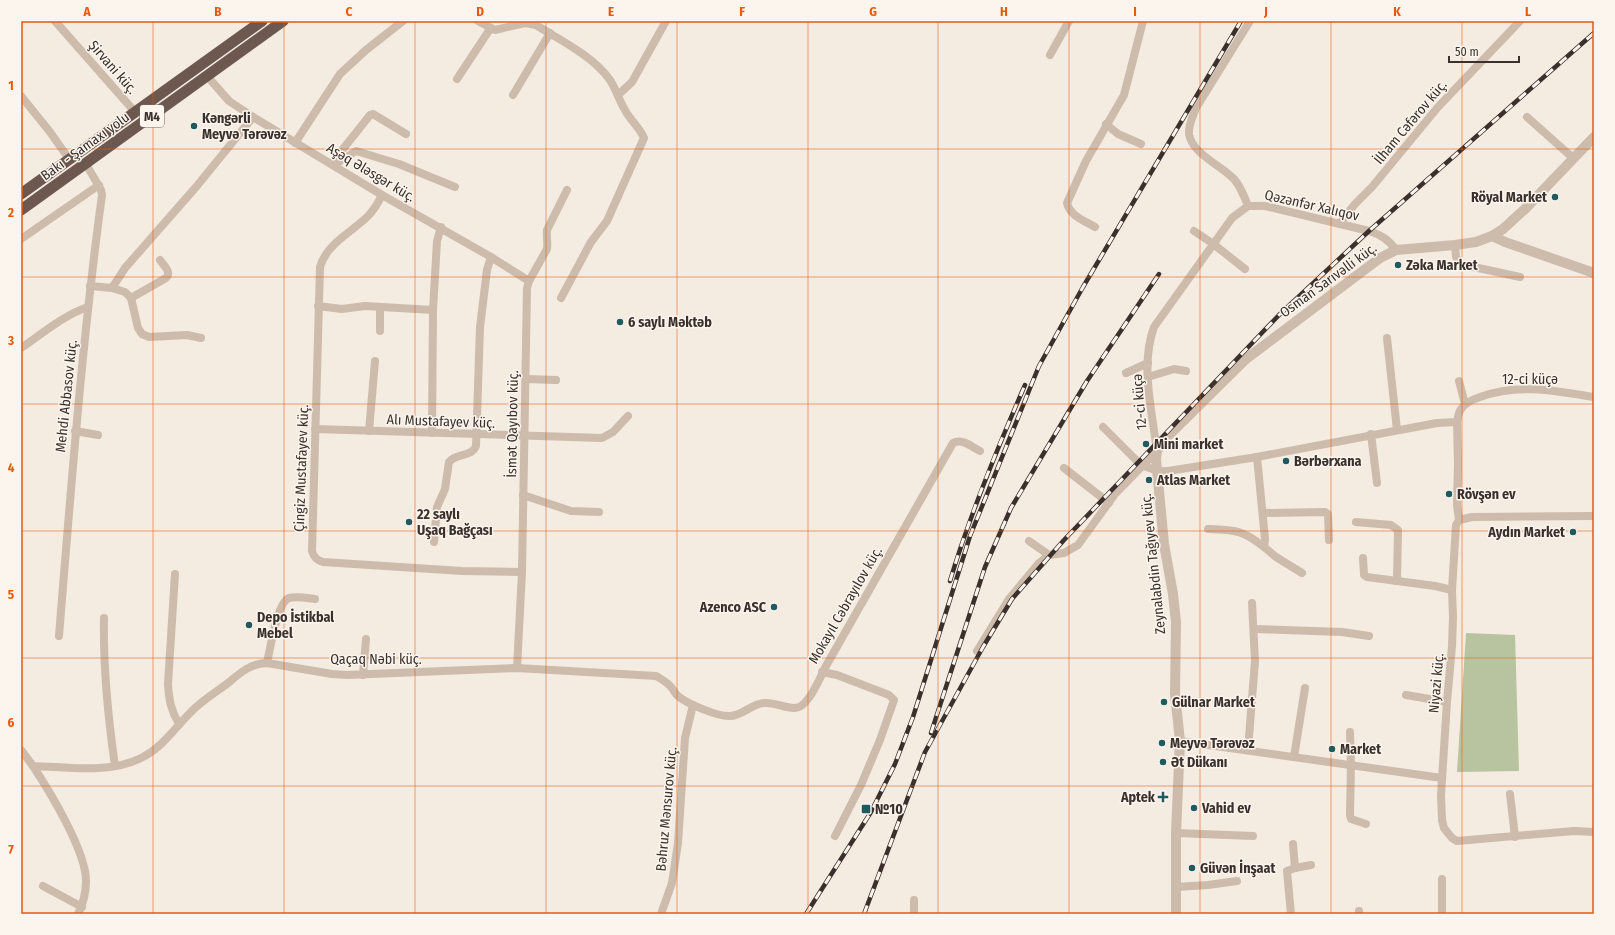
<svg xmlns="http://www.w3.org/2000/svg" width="1615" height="935" viewBox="0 0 1615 935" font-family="'Fira Sans Condensed',sans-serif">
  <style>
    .green { fill: #b8c4a0 }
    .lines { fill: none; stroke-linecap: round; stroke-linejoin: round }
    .minor { stroke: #cdbbac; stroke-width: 8 }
    .tertiary { stroke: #cdbbac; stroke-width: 10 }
    .trunk { stroke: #6c584f; stroke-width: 11 }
    .rail-casing { stroke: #3b302b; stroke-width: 4.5 }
    .rail { stroke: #fbf5ee; stroke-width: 3; stroke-dasharray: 9; stroke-linecap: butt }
    .grid { fill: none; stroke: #e8590c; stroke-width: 1; stroke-opacity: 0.55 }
    .poi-dot { fill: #1f5a5e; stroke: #fbf5ee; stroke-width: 1.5 }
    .labels { text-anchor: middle; stroke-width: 3; stroke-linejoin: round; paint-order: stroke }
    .shield { fill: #fbf5ee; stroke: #756b66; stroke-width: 1 }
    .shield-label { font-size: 13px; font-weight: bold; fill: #3b302b }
    .street-label { font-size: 14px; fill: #3b302b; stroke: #fbf5ee }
    .poi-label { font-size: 14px; font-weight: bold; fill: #3b302b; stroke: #fbf5ee; text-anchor: start }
    .neatline { fill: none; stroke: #e8590c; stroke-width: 1.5 }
    .grid-label { font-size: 13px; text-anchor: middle; font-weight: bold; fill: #e8590c }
  </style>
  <rect width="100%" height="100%" fill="#f4ebe1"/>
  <path class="green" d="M1466,633L1515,635L1519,771L1457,772Z"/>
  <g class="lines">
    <g class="minor">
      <path d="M55,21L135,112"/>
      <path d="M478,21L495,30L525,23L536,25C560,40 593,56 610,80C616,89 619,100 625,110C630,120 640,128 644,138L607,221L591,242L561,298"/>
      <path d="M1050,55L1069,21"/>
      <path d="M207,76L229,101L253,117L382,195L491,257L529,281"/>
      <path d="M457,79L490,29"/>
      <path d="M513,95L550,33"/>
      <path d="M618,95L632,82L666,21"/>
      <path d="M21,96L50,132L69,159"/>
      <path d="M1527,117L1573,158"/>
      <path d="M1106,124L1118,134L1141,144"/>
      <path d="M295,143L340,74L366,50L403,21"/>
      <path d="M332,163L370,115L373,114L406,134"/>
      <path d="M334,165L356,151L399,164L455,187"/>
      <path d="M382,195C378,203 374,210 368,216C351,233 327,243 320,267L312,551C314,558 317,560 323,562L462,571L522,572"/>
      <path d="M1248,206C1244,196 1241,187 1234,179C1221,165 1192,154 1189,134C1188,125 1193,116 1196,108L1250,21"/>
      <path d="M1248,206H1265L1369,231C1381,235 1388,239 1396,250"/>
      <path d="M1339,224L1355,204L1372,187L1438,107L1520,21"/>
      <path d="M1095,227C1085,221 1070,216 1067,203L1086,161L1124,95L1143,21"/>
      <path d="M1194,231L1212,243L1245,269"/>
      <path d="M21,239L99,185"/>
      <path d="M1455,245L1456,257L1460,264L1520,277"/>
      <path d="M90,286L112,288L125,268L196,187L253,117"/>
      <path d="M112,288L125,292L131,298L138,328L142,334L149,337L187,335L201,338"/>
      <path d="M131,298L166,278C172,272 164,266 160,260"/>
      <path d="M318,306L342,309L365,306L433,310"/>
      <path d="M380,331V307"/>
      <path d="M1387,338L1397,430"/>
      <path d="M21,348C43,333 64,315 88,307"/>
      <path d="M1126,373L1148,363"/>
      <path d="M1148,377L1174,369L1186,371"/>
      <path d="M526,379L556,380"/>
      <path d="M1459,381L1465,404"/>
      <path d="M1457,422C1458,417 1458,412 1462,408C1466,402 1474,399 1480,397C1518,383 1556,391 1594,397"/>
      <path d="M1103,427L1141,465L1158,471H1168L1257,457L1437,423L1457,422L1458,464L1457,505L1459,520"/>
      <path d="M315,429L602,438L613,432L628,416"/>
      <path d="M75,431L98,435"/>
      <path d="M369,431L375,361"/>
      <path d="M432,433L433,310L437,241L441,227"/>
      <path d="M1371,434L1377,483"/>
      <path d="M1257,457L1265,539L1264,547L1276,557L1302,573"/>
      <path d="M1064,468L1109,503"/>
      <path d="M523,495L571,511L599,512"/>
      <path d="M1263,513L1325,512L1328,514L1329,540"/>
      <path d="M1594,516L1472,517L1459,520L1456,525L1452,590L1453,617L1452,646L1447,702L1441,795L1442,820L1444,828L1452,838L1457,841L1574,831L1594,832"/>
      <path d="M1356,522L1391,525L1398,530L1397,581"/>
      <path d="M1208,529C1235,530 1243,530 1264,547"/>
      <path d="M1029,541L1049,555"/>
      <path d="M434,542L437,507L445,489L449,462C456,453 472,457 476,446L480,327L487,270L491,257"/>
      <path d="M1363,558L1364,575L1367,577L1435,586L1452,590"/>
      <path d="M175,574L168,684C169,700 171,711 179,724"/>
      <path d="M104,618C103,668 108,717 115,766"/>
      <path d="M1254,629L1342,632L1369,636"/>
      <path d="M59,636C71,489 82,341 102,195L101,190L86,164"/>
      <path d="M977,651L1009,599L1039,563L1049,555L1064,553L1078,545L1115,494L1157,451C1152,411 1140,365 1154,327L1232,218L1248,206"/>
      <path d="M267,663C270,650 277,602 289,598C297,596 307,598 315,599"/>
      <path d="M517,668L522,572L527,288L529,281L547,249C548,242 546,237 547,230L567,190"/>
      <path d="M822,672L837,675L889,695L894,700L880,740L861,785L835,836"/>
      <path d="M363,675L366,639"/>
      <path d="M1406,695L1447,702"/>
      <path d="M1350,732L1351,765L1350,815L1351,819L1366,824"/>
      <path d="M1180,741L1442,778"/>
      <path d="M21,750L33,766C68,767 109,774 141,758C162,748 174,729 190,713C201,701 215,693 228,683C240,673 251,663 267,663L332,674L347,675L517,668L656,676C661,679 667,682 671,687C674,690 675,694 678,696C687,704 719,717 730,716C742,716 751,704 764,703C774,702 784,708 794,708C808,709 820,677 826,666L953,443C962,438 972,447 980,451"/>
      <path d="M1248,750L1255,661L1252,603"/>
      <path d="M1294,757L1305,688"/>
      <path d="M33,766C50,792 86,851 86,881C86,892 83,904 78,914"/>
      <path d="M1510,794L1515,837"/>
      <path d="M1176,833L1253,836"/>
      <path d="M1293,844L1295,868"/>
      <path d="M43,886L82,907"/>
      <path d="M1176,887L1208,885L1237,881"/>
      <path d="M914,900V914"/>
      <path d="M661,914L672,883L678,843L685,738L693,705"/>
      <path d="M1291,914L1287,871L1295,868L1311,865"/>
      <path d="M1359,914V911"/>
      <path d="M1442,914V879"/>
    </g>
    <g class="tertiary">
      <path d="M1492,236L1505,242L1594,273"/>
      <path d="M1176,914V833L1180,741L1175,694L1176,622L1173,594L1164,544L1156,459L1157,451L1164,440L1246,359L1380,258L1396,250L1455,245L1476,242L1492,236L1503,229L1525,209L1594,137"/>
    </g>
    <g class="trunk">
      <path d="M21,194L262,21"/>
      <path d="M21,210L283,21"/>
    </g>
    <defs>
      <g id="rail">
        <path d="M950,581C970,514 997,449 1025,385"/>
        <path d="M931,733L985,567L1011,508L1087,381L1159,274"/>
        <path d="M806,914L871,812L895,764L913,717L970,536L1039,366L1083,287L1241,21"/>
        <path d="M864,914L925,752L983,647L1012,599L1064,540L1279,315L1369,231L1594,33"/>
      </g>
    </defs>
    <use href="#rail" class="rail-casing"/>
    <use href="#rail" class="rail"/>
  </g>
  <path class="grid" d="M153,21V914M284,21V914M415,21V914M546,21V914M677,21V914M808,21V914M938,21V914M1069,21V914M1200,21V914M1331,21V914M1462,21V914M21,149H1594M21,277H1594M21,404H1594M21,531H1594M21,658H1594M21,786H1594"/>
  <g class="poi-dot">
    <circle cx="194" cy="126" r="4"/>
    <circle cx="1555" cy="197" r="4"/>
    <circle cx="1398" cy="265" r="4"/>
    <circle cx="620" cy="322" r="4"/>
    <circle cx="1146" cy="444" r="4"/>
    <circle cx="1286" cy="461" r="4"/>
    <circle cx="1149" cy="480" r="4"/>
    <circle cx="1449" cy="494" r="4"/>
    <circle cx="409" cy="522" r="4"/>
    <circle cx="1573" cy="532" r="4"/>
    <circle cx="774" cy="607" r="4"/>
    <circle cx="249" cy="625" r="4"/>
    <circle cx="1164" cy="702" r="4"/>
    <circle cx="1162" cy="743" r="4"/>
    <circle cx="1332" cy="749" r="4"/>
    <circle cx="1163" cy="762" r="4"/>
    <path d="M1161 791h4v4h4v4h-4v4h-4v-4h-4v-4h4z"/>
    <circle cx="1194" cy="808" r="4"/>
    <rect x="861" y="804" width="10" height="10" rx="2"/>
    <circle cx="1192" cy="868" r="4"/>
  </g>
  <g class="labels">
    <rect class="shield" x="140" y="105" width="24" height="22" rx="3"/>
    <g class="shield-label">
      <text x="152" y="121">M4</text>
    </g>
    <g class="street-label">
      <text transform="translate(113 67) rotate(49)" y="5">Şirvani küç.</text>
      <text transform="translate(1410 122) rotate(-50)" y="5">İlham Cəfərov küç.</text>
      <text transform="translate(85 146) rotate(-36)" y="5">Bakı - Şamaxı yolu</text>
      <text transform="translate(371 172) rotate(31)" y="5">Aşəq Ələsgər küç.</text>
      <text transform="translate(1312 205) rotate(13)" y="5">Qəzənfər Xalıqov</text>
      <text transform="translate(1328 280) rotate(-36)" y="5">Osman Sarıvəlli küç.</text>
      <text x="1530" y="384">12-ci küçə</text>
      <text transform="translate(66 396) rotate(-84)" y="5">Mehdi Abbasov küç.</text>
      <text transform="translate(1139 402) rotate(-95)" y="5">12-ci küçə</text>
      <text transform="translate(441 421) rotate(2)" y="5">Alı Mustafayev küç.</text>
      <text transform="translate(512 424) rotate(-89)" y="5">İsmət Qayıbov küç.</text>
      <text transform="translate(301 468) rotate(-88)" y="5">Çingiz Mustafayev küç.</text>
      <text transform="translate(1153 564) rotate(-96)" y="5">Zeynalabdin Tağıyev küç.</text>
      <text transform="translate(845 605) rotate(-60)" y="5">Mokayıl Cəbrayılov küç.</text>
      <text x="376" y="664">Qaçaq Nəbi küç.</text>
      <text transform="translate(1436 683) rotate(-85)" y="5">Niyazi küç.</text>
      <text transform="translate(666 809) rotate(-85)" y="5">Bəhruz Mənsurov küç.</text>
    </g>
    <g class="poi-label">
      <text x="202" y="123">Kəngərli<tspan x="202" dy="16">Meyvə Tərəvəz</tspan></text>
      <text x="1547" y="202" text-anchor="end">Röyal Market</text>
      <text x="1406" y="270">Zəka Market</text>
      <text x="628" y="327">6 saylı Məktəb</text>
      <text x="1154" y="449">Mini market</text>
      <text x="1294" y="466">Bərbərxana</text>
      <text x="1157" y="485">Atlas Market</text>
      <text x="1457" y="499">Rövşən ev</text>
      <text x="417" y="519">22 saylı<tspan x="417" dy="16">Uşaq Bağçası</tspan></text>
      <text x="1565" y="537" text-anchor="end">Aydın Market</text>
      <text x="766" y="612" text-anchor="end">Azenco ASC</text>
      <text x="257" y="622">Depo İstikbal<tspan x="257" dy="16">Mebel</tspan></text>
      <text x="1172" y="707">Gülnar Market</text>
      <text x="1170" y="748">Meyvə Tərəvəz</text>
      <text x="1340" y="754">Market</text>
      <text x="1171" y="767">Ət Dükanı</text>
      <text x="1155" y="802" text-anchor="end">Aptek</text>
      <text x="1202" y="813">Vahid ev</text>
      <text x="875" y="814">№10</text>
      <text x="1200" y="873">Güvən İnşaat</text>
    </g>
  </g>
  <rect width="1615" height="935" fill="none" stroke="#fbf5ee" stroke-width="44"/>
  <path d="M1449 56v6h70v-6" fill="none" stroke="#3b302b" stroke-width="2"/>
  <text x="1455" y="56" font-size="12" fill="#3b302b" stroke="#fbf5ee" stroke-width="3" paint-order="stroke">50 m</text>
  <rect x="22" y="22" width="1571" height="891" class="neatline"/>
  <g class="grid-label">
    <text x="87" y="16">A</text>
    <text x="218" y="16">B</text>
    <text x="349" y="16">C</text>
    <text x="480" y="16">D</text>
    <text x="611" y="16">E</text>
    <text x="742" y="16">F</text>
    <text x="873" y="16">G</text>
    <text x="1004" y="16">H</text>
    <text x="1135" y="16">I</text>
    <text x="1266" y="16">J</text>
    <text x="1397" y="16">K</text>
    <text x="1528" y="16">L</text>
    <text x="11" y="90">1</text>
    <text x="11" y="217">2</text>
    <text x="11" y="345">3</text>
    <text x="11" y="472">4</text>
    <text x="11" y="599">5</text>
    <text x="11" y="727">6</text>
    <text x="11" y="854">7</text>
  </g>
</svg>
